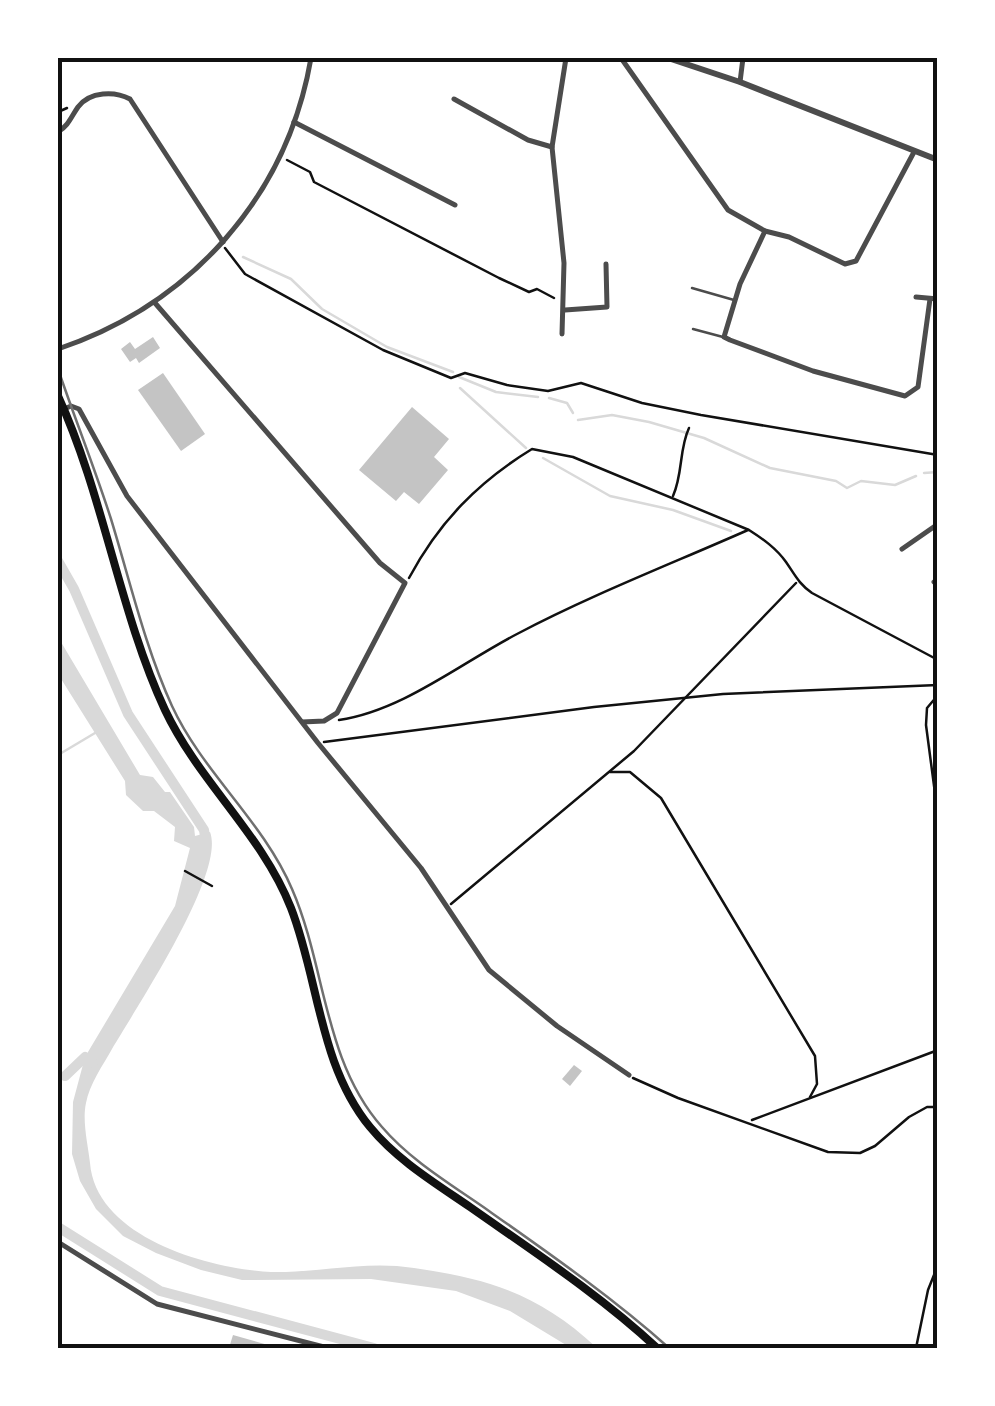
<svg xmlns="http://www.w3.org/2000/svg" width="995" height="1406" viewBox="0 0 995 1406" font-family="'Archivo Narrow',sans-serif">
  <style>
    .water { fill: #d9d9d9 }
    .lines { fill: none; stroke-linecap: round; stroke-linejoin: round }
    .stream { stroke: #d9d9d9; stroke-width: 2.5 }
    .canal { stroke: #d9d9d9; stroke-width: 10 }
    .building { fill: #c4c4c4 }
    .path { stroke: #111; stroke-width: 2.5 }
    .service { stroke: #4c4c4c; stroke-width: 2.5 }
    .minor { stroke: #4c4c4c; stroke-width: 5 }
    .tertiary { stroke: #4c4c4c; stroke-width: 6 }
    .secondary { stroke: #111; stroke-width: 8 }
    .rail { stroke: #707070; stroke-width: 2.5 }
    .neatline { fill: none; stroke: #111; stroke-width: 4 }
  </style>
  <rect width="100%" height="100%" fill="#fff"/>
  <path class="water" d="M58,637L140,775L153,777L165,792H170L194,827L195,836L210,832C226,873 136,1008 112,1049C103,1065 89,1085 86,1103C82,1121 88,1145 90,1163C96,1238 210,1269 271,1272C319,1273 366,1260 414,1268C491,1279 540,1295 597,1348H571L510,1311L456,1291L371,1279L242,1280L201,1270L156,1253L123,1236L96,1209L80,1181L72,1154L73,1102L85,1057L175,906L190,848L174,841L175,827L154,811H143L126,795L125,781L58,674Z"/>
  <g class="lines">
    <g class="stream">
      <path d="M243,257L291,279L322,309L387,347L453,372"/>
      <path d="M459,377L496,392L538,397"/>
      <path d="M460,388L526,448"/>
      <path d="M549,398L567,403L573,413"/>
      <path d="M578,420L612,415L649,422L704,438L770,468L836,481L847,488L861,481L895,485L916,476"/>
      <path d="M543,458L610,496L673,510L731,531"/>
      <path d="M924,473L938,472"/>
      <path d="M58,755L95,733"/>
    </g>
    <g class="canal">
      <path d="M58,561L74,589L128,714L204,830L206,843"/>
      <path d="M65,1076L85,1057L93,1063"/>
      <path d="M58,1227L160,1291L374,1348"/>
    </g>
  </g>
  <g class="building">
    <path d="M153,337L160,348L139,363L136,358L130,362L121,349L130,342L135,349Z"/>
    <path d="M163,373L205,434L181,451L138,390Z"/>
    <path d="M412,407L449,439L434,457L448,470L419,504L404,492L396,501L359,470Z"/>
    <path d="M574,1065L582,1071L570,1086L562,1079Z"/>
    <path d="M233,1335L275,1347V1348H229Z"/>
  </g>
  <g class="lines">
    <g class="path">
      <path d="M58,112L67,108"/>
      <path d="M287,160L310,172L314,182L499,278L529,292L537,289L554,298"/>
      <path d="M225,248L245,274L383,350L451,378L465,373L507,385L548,391L581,383L642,403L701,415L938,455"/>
      <path d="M673,496C683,474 679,449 689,428"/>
      <path d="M409,578C439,522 478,482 532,449L573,457L749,530C763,539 776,548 786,562C795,575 799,584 812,593L938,660"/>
      <path d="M938,695L927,708L926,725L938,816"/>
      <path d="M339,720C402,711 461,663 517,634C591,595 671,564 748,530"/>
      <path d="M324,742L594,707L723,694L938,685"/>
      <path d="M610,772H630L661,798L815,1056L817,1084L810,1097"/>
      <path d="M185,871L212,886"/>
      <path d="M451,904L634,751L796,583"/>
      <path d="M633,1078L678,1098L828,1152L860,1153L875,1146L909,1117L927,1107H938"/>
      <path d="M752,1120L938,1050"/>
      <path d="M916,1348L928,1290L938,1265"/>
    </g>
    <g class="service">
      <path d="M692,288L734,300"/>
      <path d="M693,329L723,337"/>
    </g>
    <g class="minor">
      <path d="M621,58L728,210L765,231L789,237L845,264L856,261L914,152"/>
      <path d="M740,82L743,58"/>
      <path d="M454,99L528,140L552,147"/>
      <path d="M294,122L455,205"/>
      <path d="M58,132C69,125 71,117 78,107C90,91 115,91 130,99L223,242"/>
      <path d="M765,231L740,284L724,337L730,340L813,371L905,396L918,387L930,299"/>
      <path d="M916,297L938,299"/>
      <path d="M155,303L380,563L405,583L337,713L324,721L302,722"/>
      <path d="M565,310L607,307L606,264"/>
      <path d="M562,334L564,263L552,147L566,58"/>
      <path d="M58,349C191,304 287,197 311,58"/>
      <path d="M64,409L71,406L79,409L127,496L318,743L421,868L489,970L557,1026L629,1075"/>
      <path d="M902,549L938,524"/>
      <path d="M934,582L938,579"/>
      <path d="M58,1242L157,1304L328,1348"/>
    </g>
    <path class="tertiary" d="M668,58L740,82L938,160"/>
    <path class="secondary" d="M58,396C104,496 119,611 165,710C199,782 262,834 291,908C319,980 319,1065 370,1127C397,1160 435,1183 470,1207C534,1252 600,1295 657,1348"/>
    <path class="rail" d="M58,369C75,419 95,469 111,519C130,581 145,647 172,706C203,773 263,821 292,889C326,967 323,1060 382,1127C411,1161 452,1185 489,1211C550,1254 613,1298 669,1348"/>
  </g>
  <rect width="995" height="1406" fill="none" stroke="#ffffff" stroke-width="120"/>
  <rect x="60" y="60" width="875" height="1286" class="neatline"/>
</svg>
